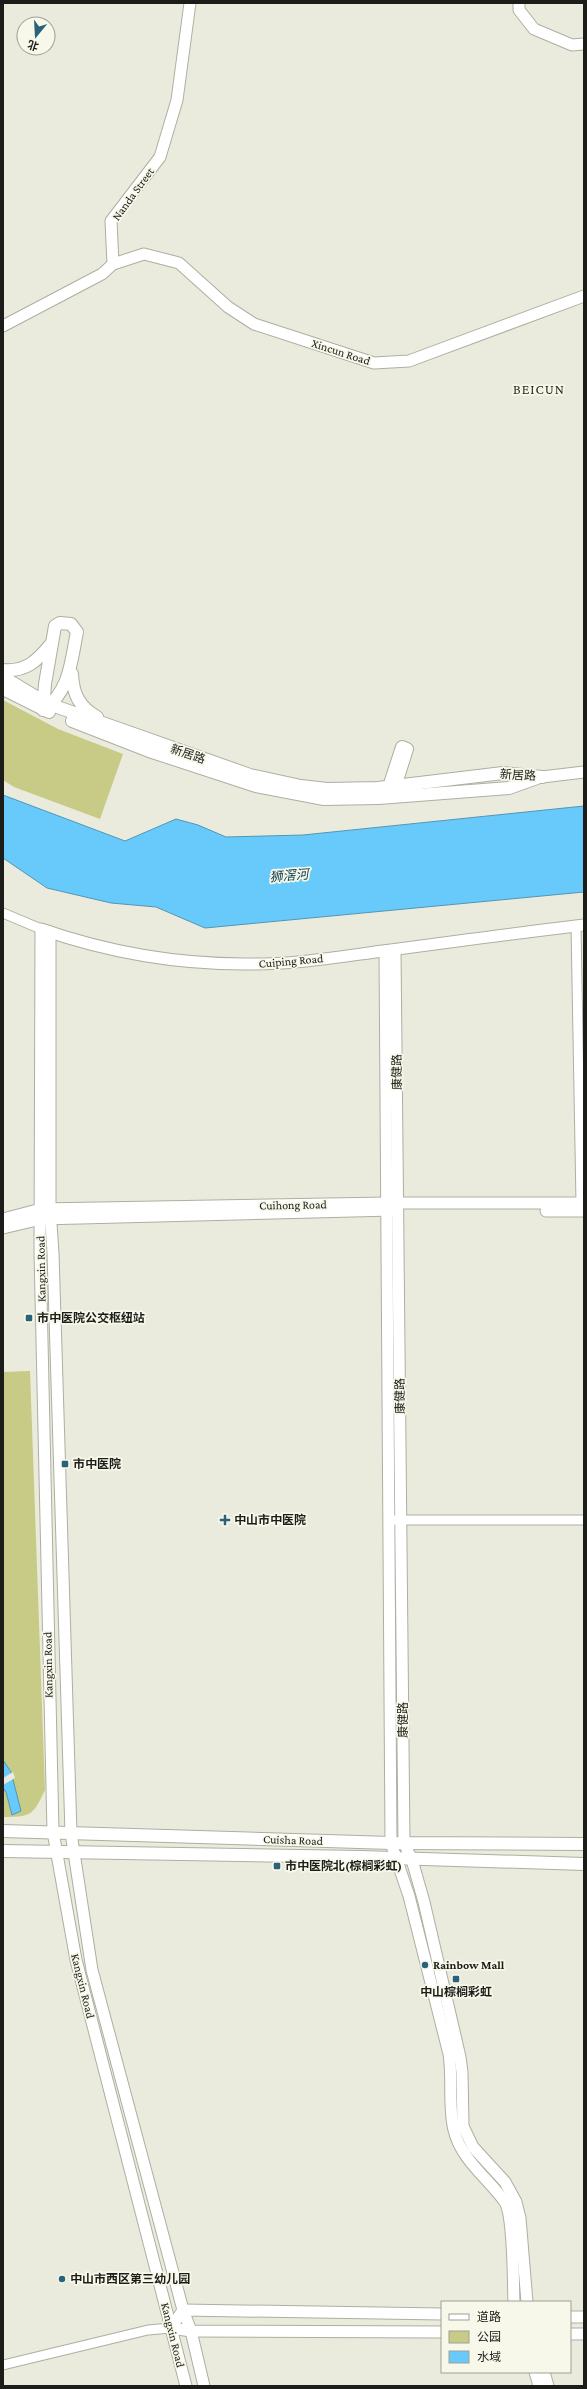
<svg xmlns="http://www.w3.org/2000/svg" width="587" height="2389" viewBox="0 0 587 2389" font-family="'Crimson Pro','Noto Sans SC',serif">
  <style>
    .green { fill: #c7cb85 }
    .water { fill: #68cafa; stroke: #5196b6 }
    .pier { fill: #eaebdd }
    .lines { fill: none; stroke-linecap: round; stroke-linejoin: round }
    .minor-casing { stroke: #adafa1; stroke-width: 11 }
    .tertiary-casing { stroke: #adafa1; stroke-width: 13 }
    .secondary-casing { stroke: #adafa1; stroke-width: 14 }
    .minor { stroke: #fff; stroke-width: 9 }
    .tertiary { stroke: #fff; stroke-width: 11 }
    .secondary { stroke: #fff; stroke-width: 12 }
    .poi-dot { fill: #2a627c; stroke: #f7f8ea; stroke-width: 1.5 }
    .labels { text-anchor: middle; stroke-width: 3.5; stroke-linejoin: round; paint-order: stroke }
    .street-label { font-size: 12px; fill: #1c1d18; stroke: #f7f8ea }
    .poi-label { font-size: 12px; font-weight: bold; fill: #1c1d18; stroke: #f7f8ea; text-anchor: start }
    .water-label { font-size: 13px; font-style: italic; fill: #083649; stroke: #f7f8ea }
    .quarter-label { font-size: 14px; letter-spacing: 1px; fill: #2d2e23; stroke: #f7f8ea }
  </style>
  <rect width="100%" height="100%" fill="#eaebdd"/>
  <g class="green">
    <path d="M3,700L58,729L123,754L100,819L14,787L3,780Z"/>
    <path d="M30,1371L45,1790C33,1815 32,1817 3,1817V1372Z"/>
  </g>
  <g class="water">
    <path d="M3,795L125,841L176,819L198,825L226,837L303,835L584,806V892L205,928L156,907L111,903L47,888L3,858Z"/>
    <path d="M3,1760L11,1772L21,1811L12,1815L6,1792L3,1788Z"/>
  </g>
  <path class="pier" d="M13,1772L15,1778L3,1785V1778Z"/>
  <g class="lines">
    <defs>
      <g id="minor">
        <path d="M3,913L41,929"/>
        <path d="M576,926L581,1203"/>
        <path d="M395,1520H584"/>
        <path d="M3,2365L148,2330L171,2328"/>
      </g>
      <g id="tertiary">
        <path d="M519,3V10L534,29L572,45L584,44"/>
        <path d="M113,264L144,254L179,263L228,307L254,324L374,363L409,361L584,296"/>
        <path d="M3,326L102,274L113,264L111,221L160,157L177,100L190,3"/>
        <path d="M542,777L584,772"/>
        <path d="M50,932V1209L53,1253L71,1833L92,1970L183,2310L191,2331L204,2386"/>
        <path d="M395,950L404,1843L412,1860L424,1902L460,2057L462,2072L463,2126L473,2147L505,2182L516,2202L520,2218L527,2302"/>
        <path d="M385,951L391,1843L409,1896L449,2054C453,2079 448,2106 454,2130C461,2160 488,2178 505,2202C514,2217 513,2281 514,2302"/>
        <path d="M546,1211H584"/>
        <path d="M3,1219L41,1209L387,1203H584"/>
        <path d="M3,1228L41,1219L393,1210"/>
        <path d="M442,2314L183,2310L171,2328L191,2331L442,2332"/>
        <path d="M570,2317H584"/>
        <path d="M570,2334H584"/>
        <path d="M535,2372L539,2386"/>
        <path d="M544,2372L548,2386"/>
        <path d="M186,2386L76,1960L53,1832L40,1251L41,929C107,952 175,964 245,964C292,965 338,957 383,951C450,942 517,933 584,925"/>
      </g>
      <g id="secondary">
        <path d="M60,623L71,624L77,632C71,661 70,692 43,710L45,684L55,626Z"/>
        <path d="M3,670C26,672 37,661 51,644"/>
        <path d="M72,674C73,694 79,707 97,717"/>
        <path d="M3,677L46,703L250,775L301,786L327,789L378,788L503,773L542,777"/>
        <path d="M3,689L49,712"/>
        <path d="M72,721L149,751L256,786L324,799L379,798L509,788L537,778"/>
        <path d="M387,793L402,747L407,749L393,793"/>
        <path d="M3,1831L391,1843L584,1844"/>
        <path d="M3,1851L361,1857L584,1864"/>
      </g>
    </defs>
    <use href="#minor" class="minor-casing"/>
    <use href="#tertiary" class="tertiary-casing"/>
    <use href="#secondary" class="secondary-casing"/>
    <use href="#minor" class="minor"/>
    <use href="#tertiary" class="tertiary"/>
    <use href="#secondary" class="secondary"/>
  </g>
  <g class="poi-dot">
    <rect x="25" y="1314" width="8" height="8" rx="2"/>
    <rect x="61" y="1460" width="8" height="8" rx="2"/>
    <path d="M223 1514h4v4h4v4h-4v4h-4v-4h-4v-4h4z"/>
    <rect x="273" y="1862" width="8" height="8" rx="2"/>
    <circle cx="425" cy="1965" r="4"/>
    <rect x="452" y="1975" width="8" height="8" rx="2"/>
    <circle cx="62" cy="2279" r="4"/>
  </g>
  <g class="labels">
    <g class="street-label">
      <text transform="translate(133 194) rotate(-54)" y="4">Nanda Street</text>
      <text transform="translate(341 352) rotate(18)" y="4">Xincun Road</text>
      <text transform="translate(188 754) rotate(19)" y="4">新居路</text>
      <text transform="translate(518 775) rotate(3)" y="4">新居路</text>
      <text transform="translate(291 961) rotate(-5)" y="4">Cuiping Road</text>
      <text transform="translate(397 1072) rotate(-91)" y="4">康健路</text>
      <text transform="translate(293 1205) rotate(-1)" y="4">Cuihong Road</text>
      <text transform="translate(41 1269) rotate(-91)" y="4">Kangxin Road</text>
      <text transform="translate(400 1396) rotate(-91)" y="4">康健路</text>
      <text transform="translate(48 1665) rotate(-91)" y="4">Kangxin Road</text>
      <text transform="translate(403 1720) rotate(-90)" y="4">康健路</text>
      <text transform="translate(293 1840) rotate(2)" y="4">Cuisha Road</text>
      <text transform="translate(83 1986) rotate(76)" y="4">Kangxin Road</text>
      <text transform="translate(173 2335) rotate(76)" y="4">Kangxin Road</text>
    </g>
    <g class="poi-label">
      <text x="37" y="1322">市中医院公交枢纽站</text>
      <text x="73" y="1468">市中医院</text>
      <text x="234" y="1524">中山市中医院</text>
      <text x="285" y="1870">市中医院北(棕榈彩虹)</text>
      <text x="433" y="1969">Rainbow Mall</text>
      <text x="456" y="1996" text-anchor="middle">中山棕榈彩虹</text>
      <text x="70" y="2283">中山市西区第三幼儿园</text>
    </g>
    <g class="water-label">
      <text transform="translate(289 875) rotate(-5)" y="5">狮滘河</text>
    </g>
    <g class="quarter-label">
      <text x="539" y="394">BEICUN</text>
    </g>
  </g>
  <rect width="587" height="2389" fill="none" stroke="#1c1d18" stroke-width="8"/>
  <rect x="441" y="2301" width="130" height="72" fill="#f7f8ea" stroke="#9fa096"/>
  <rect x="449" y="2314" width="20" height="6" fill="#ffffff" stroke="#9fa096"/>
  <text x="477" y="2321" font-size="12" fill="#1c1d18">道路</text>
  <rect x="449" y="2331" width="20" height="12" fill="#c7cb85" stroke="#9fa096"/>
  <text x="477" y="2341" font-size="12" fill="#1c1d18">公园</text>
  <rect x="449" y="2351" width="20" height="12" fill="#68cafa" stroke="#9fa096"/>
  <text x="477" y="2361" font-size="12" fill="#1c1d18">水域</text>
  <g transform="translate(36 36) rotate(198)"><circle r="19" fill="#f7f8ea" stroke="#9fa096"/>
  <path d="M0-3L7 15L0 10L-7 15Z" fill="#2a627c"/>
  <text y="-6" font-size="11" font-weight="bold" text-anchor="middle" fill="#1c1d18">北</text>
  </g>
</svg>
